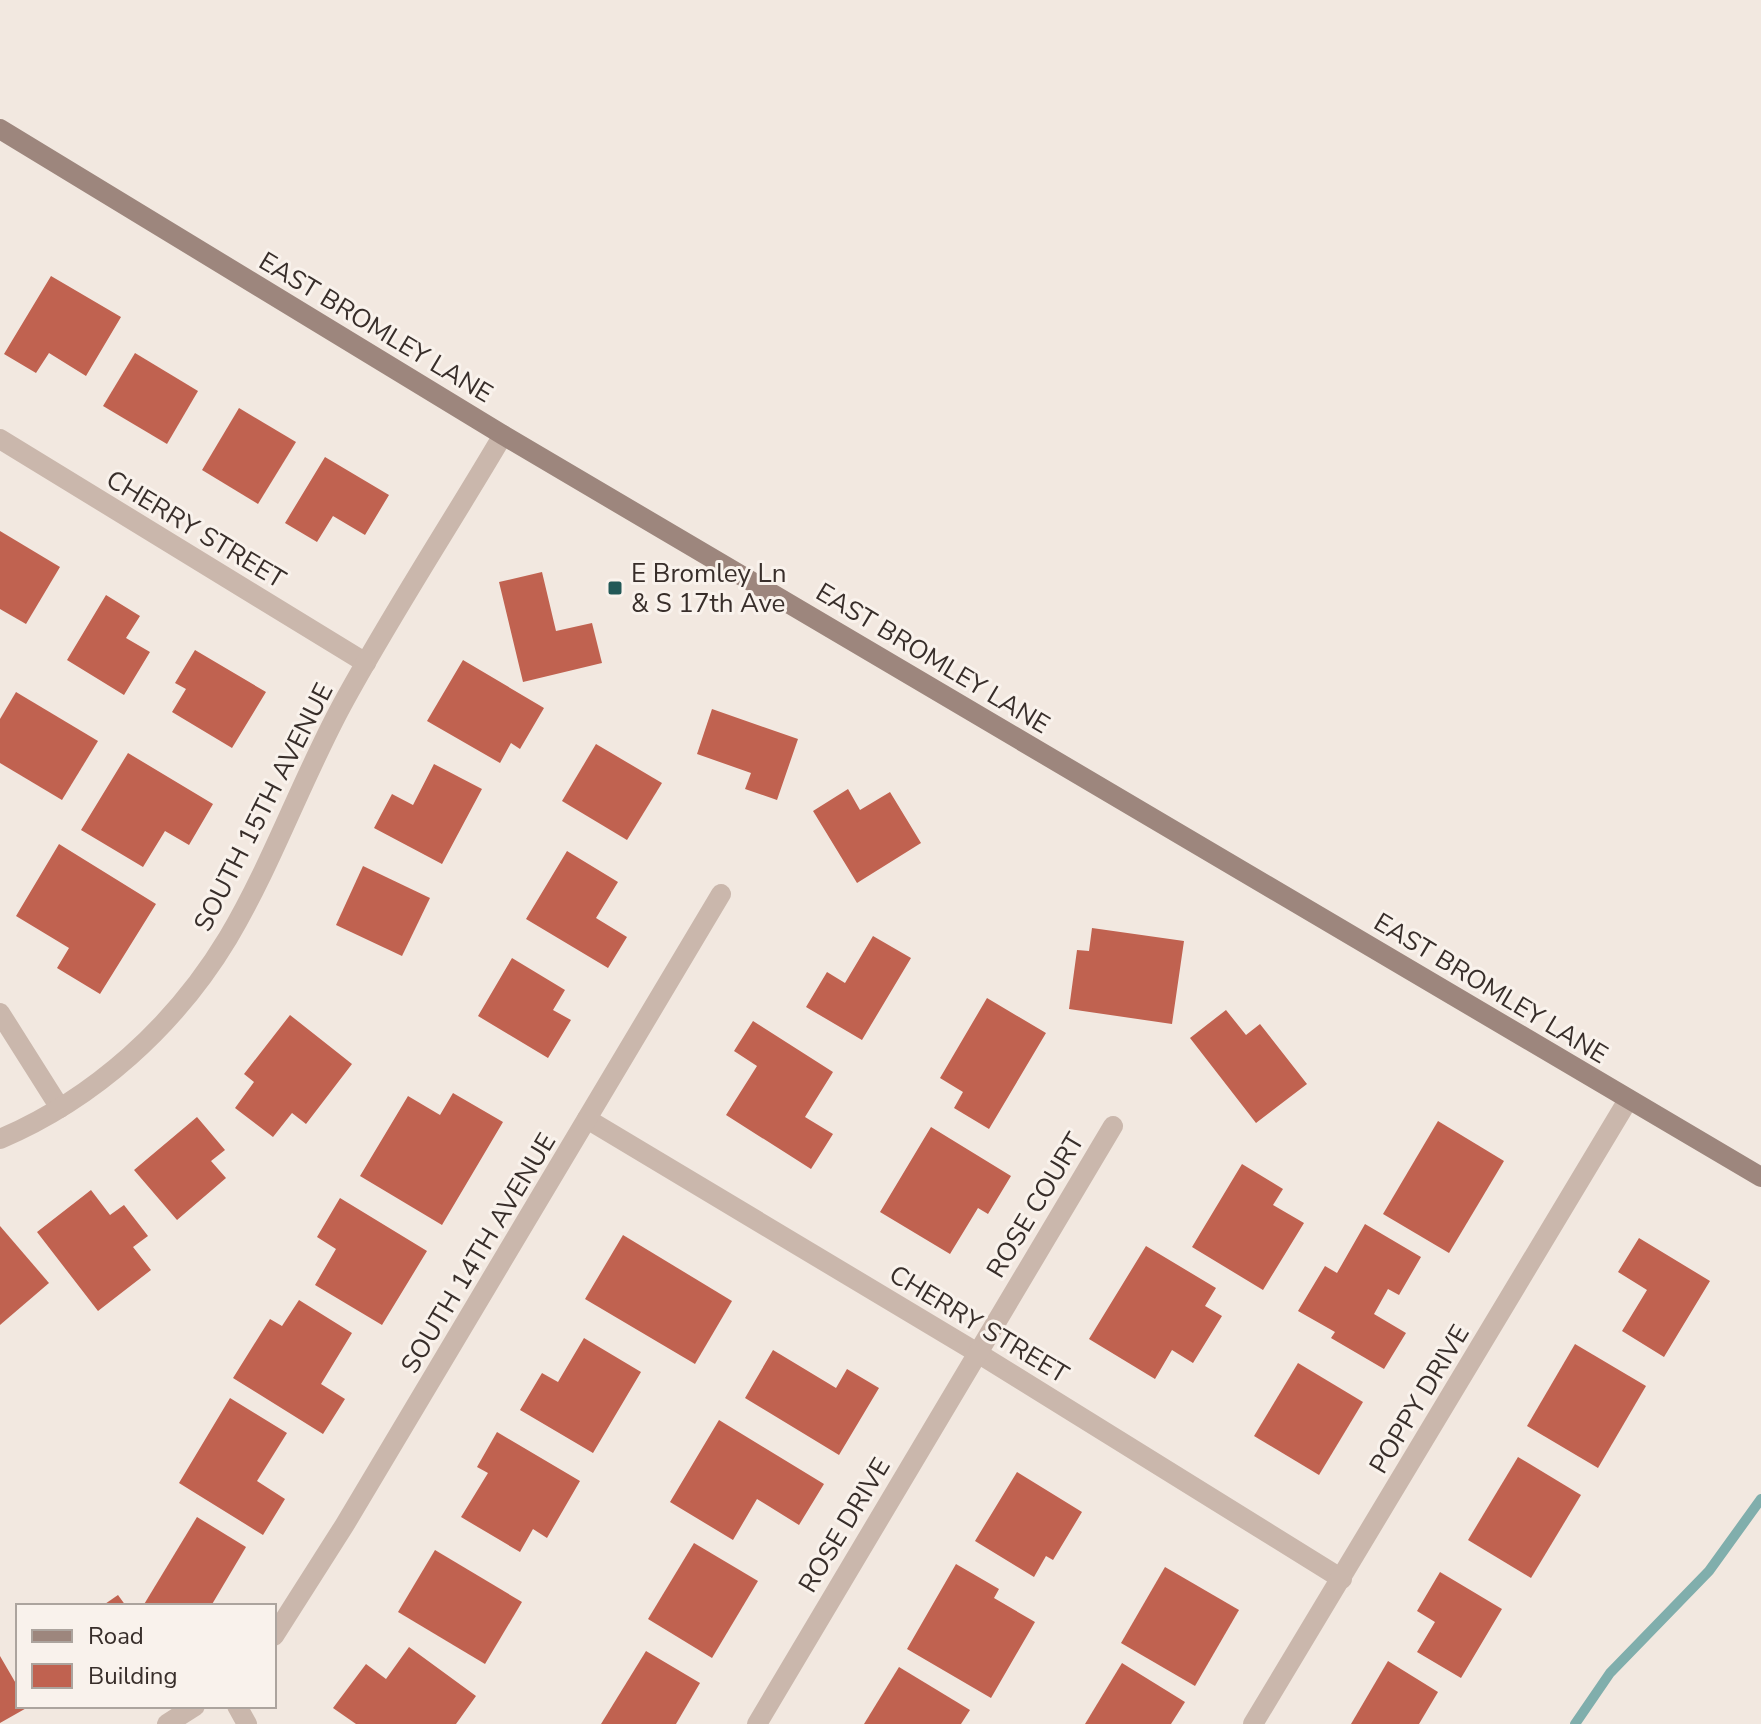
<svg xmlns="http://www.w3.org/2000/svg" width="1761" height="1724" viewBox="0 0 1761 1724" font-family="'Nunito Sans',sans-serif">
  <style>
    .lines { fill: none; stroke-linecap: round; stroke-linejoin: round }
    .stream { stroke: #80aeac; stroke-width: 10 }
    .building { fill: #c06250 }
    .minor { stroke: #cab7ac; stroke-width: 20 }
    .secondary { stroke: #9d867d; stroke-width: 20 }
    .poi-dot { fill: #225857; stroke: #f9f2ec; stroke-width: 3 }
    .labels { text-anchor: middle; stroke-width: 6; stroke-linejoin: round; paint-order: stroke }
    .street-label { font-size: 26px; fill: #382e2a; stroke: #f9f2ec }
    .poi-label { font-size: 26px; fill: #382e2a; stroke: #f9f2ec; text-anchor: start }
  </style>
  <rect width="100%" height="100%" fill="#f2e8e0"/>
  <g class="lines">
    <path class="stream" d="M1575,1724L1610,1673L1709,1571L1761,1499"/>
  </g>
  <g class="building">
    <path d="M51,276L121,317L86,376L49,353L36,373L4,354Z"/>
    <path d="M135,353L198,391L167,444L103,406Z"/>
    <path d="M239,408L296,442L258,504L202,470Z"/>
    <path d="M325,457L389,495L365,535L333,516L317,542L285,523Z"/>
    <path d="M0,531L60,567L26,624L0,609Z"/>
    <path d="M542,572L556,631L592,623L602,663L523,682L499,582Z"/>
    <path d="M106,595L140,616L126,638L150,652L124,695L67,660Z"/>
    <path d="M195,650L266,692L232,748L172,712L186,689L175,683Z"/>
    <path d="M463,660L544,708L520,749L511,743L500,763L427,721Z"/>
    <path d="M16,692L98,741L62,800L0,763V719Z"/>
    <path d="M712,709L798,739L777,800L745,789L751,773L697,754Z"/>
    <path d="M596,744L662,783L627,840L562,801Z"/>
    <path d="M128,753L213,804L189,845L165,831L143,867L81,830Z"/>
    <path d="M434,764L482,789L442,864L374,828L392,794L413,805Z"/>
    <path d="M848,789L860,810L890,792L921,843L857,883L813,811Z"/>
    <path d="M59,844L156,904L100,994L57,968L69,948L16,916Z"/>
    <path d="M567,851L618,882L596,918L627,937L608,968L526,919Z"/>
    <path d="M363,866L430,898L402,956L336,925Z"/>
    <path d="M1092,928L1184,941L1172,1024L1069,1009L1077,950L1089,951Z"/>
    <path d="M873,936L911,958L862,1040L806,1007L827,972L845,983Z"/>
    <path d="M512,958L565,990L553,1010L571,1020L548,1058L478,1016Z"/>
    <path d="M987,998L1046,1033L989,1129L954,1108L963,1092L940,1078Z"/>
    <path d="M1226,1010L1246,1035L1260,1024L1307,1084L1256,1123L1190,1038Z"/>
    <path d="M290,1015L352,1064L306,1124L292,1113L273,1137L235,1108L254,1082L244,1074Z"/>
    <path d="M753,1021L833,1072L805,1117L833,1134L811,1169L726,1115L757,1066L734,1051Z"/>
    <path d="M453,1093L503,1122L442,1225L360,1176L408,1096L440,1115Z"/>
    <path d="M197,1117L225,1150L211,1161L226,1178L177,1220L134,1170Z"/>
    <path d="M1438,1121L1504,1161L1449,1253L1383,1214Z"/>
    <path d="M931,1127L1011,1176L988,1214L978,1208L950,1254L880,1212Z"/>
    <path d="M1242,1164L1283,1189L1273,1205L1304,1223L1263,1290L1192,1247Z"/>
    <path d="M91,1190L110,1215L124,1205L148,1236L133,1247L151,1270L98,1311L37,1232Z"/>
    <path d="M340,1198L427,1251L382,1325L315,1285L336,1249L317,1237Z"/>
    <path d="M1365,1224L1421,1257L1399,1295L1388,1289L1374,1314L1406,1333L1384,1369L1331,1338L1335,1332L1298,1311L1325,1266L1337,1273Z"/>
    <path d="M0,1226L49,1283L0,1325Z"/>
    <path d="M623,1235L732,1301L695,1364L585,1299Z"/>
    <path d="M1639,1238L1710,1281L1664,1357L1622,1331L1647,1290L1618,1272Z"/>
    <path d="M1146,1246L1216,1288L1205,1306L1222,1316L1193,1363L1172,1350L1155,1379L1089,1339Z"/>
    <path d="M299,1300L352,1333L321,1384L345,1399L323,1434L233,1378L270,1319L282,1326Z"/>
    <path d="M584,1338L641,1372L593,1453L520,1410L542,1373L558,1382Z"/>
    <path d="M1575,1344L1646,1386L1598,1468L1527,1426Z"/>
    <path d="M773,1350L836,1388L847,1369L879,1388L839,1455L745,1398Z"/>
    <path d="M1298,1363L1363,1402L1319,1475L1254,1436Z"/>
    <path d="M230,1398L287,1433L257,1481L285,1499L263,1535L179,1483Z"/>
    <path d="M719,1420L824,1484L799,1525L757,1499L733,1540L670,1502Z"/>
    <path d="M497,1432L580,1481L547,1538L533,1529L520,1552L461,1517L488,1473L477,1467Z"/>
    <path d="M1518,1457L1581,1495L1531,1578L1468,1540Z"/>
    <path d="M1017,1472L1082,1512L1053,1560L1046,1556L1034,1577L975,1541Z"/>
    <path d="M197,1517L246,1547L211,1606H143Z"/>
    <path d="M694,1543L758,1581L712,1658L648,1619Z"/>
    <path d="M435,1550L522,1602L485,1664L398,1612Z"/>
    <path d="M956,1564L999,1589L994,1598L1035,1622L991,1698L907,1649Z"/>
    <path d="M1165,1567L1239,1610L1195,1686L1121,1643Z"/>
    <path d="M1440,1572L1502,1609L1461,1678L1417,1652L1435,1622L1417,1611Z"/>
    <path d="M118,1595L126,1606H102Z"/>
    <path d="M409,1647L476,1696L456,1724H356L333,1708L366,1664L386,1679Z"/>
    <path d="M646,1651L700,1683L676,1724H601Z"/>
    <path d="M0,1656L18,1687V1706H30L0,1723Z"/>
    <path d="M1388,1661L1438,1692L1419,1724H1351Z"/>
    <path d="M1122,1663L1185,1702L1171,1724H1085Z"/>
    <path d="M899,1667L970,1710L961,1724H864Z"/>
  </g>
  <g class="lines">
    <g class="minor">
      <path d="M0,439L366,663"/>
      <path d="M0,1013L60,1108"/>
      <path d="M587,1119L976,1352L1342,1579"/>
      <path d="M0,1139C94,1099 175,1026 228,938C272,864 301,781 342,705C392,613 450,525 503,435"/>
      <path d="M274,1636L344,1526L721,894"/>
      <path d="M237,1706L247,1724"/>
      <path d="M167,1724L195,1706"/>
      <path d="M757,1724L1113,1126"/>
      <path d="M1253,1724L1628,1100"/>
    </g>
    <path class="secondary" d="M0,129L503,435L1761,1177"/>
  </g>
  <rect class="poi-dot" x="607" y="580" width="16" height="16" rx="4"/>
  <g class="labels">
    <g class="street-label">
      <text transform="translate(376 327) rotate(31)" y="9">EAST BROMLEY LANE</text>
      <text transform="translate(196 529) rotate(31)" y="9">CHERRY STREET</text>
      <text transform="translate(933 658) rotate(31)" y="9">EAST BROMLEY LANE</text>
      <text transform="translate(263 807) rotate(-63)" y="9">SOUTH 15TH AVENUE</text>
      <text transform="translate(1491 988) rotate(31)" y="9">EAST BROMLEY LANE</text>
      <text transform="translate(1035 1205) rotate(-59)" y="9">ROSE COURT</text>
      <text transform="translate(478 1253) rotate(-59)" y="9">SOUTH 14TH AVENUE</text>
      <text transform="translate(979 1324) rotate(31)" y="9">CHERRY STREET</text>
      <text transform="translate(1419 1399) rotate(-59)" y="9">POPPY DRIVE</text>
      <text transform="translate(844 1525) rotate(-59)" y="9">ROSE DRIVE</text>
    </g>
    <g class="poi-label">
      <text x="631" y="582">E Bromley Ln<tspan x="631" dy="30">&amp; S 17th Ave</tspan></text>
    </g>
  </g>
  <rect x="16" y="1604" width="260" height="104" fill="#f9f2ec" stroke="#aca49e" stroke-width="2"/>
  <rect x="32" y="1630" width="40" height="12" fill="#9d867d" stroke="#aca49e" stroke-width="2"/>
  <text x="88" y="1644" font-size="24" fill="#382e2a">Road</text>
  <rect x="32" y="1664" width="40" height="24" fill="#c06250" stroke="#aca49e" stroke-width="2"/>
  <text x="88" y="1684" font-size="24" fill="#382e2a">Building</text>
</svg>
